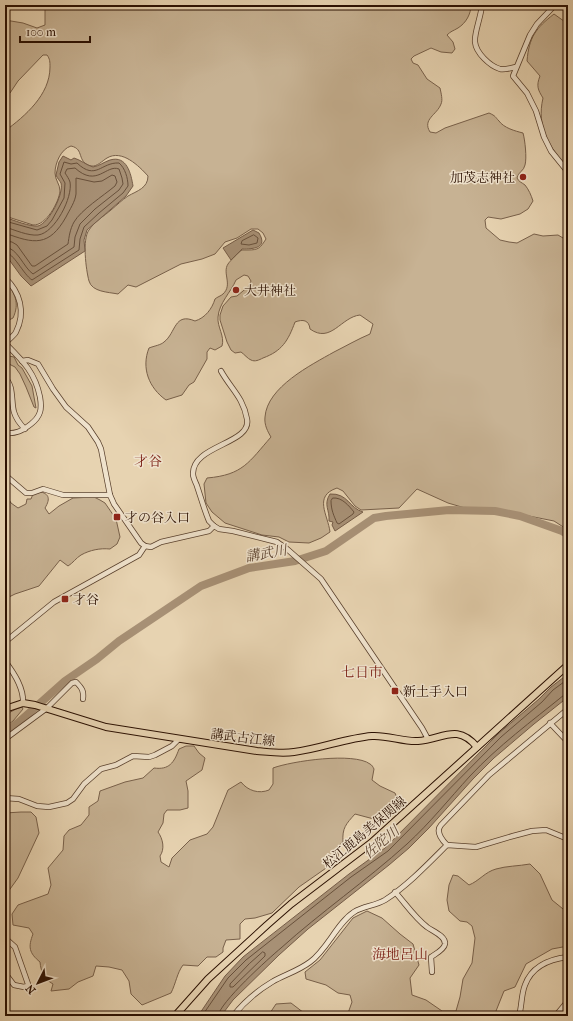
<svg xmlns="http://www.w3.org/2000/svg" width="573" height="1021" viewBox="0 0 573 1021" font-family="'IM FELL French Canon','Noto Serif JP',serif">
  <style>
    .green { fill: #c7b293; stroke: #78604a }
    .water { fill: #a79075; stroke: #755c47 }
    .lines { fill: none; stroke-linecap: round; stroke-linejoin: round }
    .shore { stroke: #68503b; stroke-width: 1 }
    .river { stroke: #a79075; stroke-width: 8 }
    .minor-casing { stroke: #59402d; stroke-width: 6 }
    .major-casing { stroke: #2a0f01; stroke-width: 8 }
    .minor { stroke: #efe2cc; stroke-width: 4.5 }
    .major { stroke: #e7d3b1; stroke-width: 6 }
    .poi-dot { fill: #8f2418; stroke: #efe2cc; stroke-width: 1.5 }
    .labels { text-anchor: middle; stroke-width: 3; stroke-linejoin: round; paint-order: stroke }
    .poi-label { font-size: 13px; fill: #2a0f01; stroke: #efe2cc; text-anchor: start }
    .street-label { font-size: 13px; fill: #2a0f01; stroke: #efe2cc }
    .neighbourhood-label { font-size: 14px; fill: #7a1f14; stroke: #efe2cc }
    .water-label { font-size: 14px; font-style: italic; fill: #624935; stroke: #efe2cc }
  </style>
  <rect width="100%" height="100%" fill="#e7d3b1"/>
  <filter id="stains"><feTurbulence type="fractalNoise" baseFrequency=".005" numOctaves="4"/><feColorMatrix values="0 0 0 0 .2 0 0 0 0 .09 0 0 0 0 .02 0 0 0 .5 -.17"/></filter>
  <radialGradient id="worn" r=".72"><stop offset=".6" stop-color="#630" stop-opacity="0"/><stop offset="1" stop-color="#630" stop-opacity=".3"/></radialGradient>
  <g class="green">
    <path d="M45,5H434L448,6L450,5H471C471,14 466,23 458,28C453,31 451,31 447,35L453,42L455,49L452,53L441,52L431,48L414,56L411,59L413,63L418,65L427,79L440,88C441,93 443,100 441,104C437,115 422,119 430,132L436,133L445,128L489,113C496,116 495,117 499,121C504,128 515,131 523,133C525,140 527,158 525,165C524,171 518,172 517,178C519,182 521,182 525,185C529,190 531,195 533,201L528,209L520,214L501,219L488,217L485,220L486,228L500,240L509,242L517,243L534,234L543,236L558,235L568,241V530L554,521L489,508H465L448,503L417,489L399,508L361,510L355,506L343,491L337,488C313,496 328,515 330,532L321,538L309,543L289,542L279,537L262,535L225,523L212,512L206,503L204,484L207,478C243,475 249,462 271,437C268,432 264,425 265,417C267,387 311,365 334,352C346,346 358,339 370,334L373,324L360,315C341,317 331,344 310,329C309,320 303,319 295,322C288,341 282,351 263,358C259,360 255,362 251,360C248,359 244,354 241,352L235,353L231,350L227,342L220,320V315L223,306L231,297L237,296L249,286L251,281L248,276L244,275L236,280C231,292 219,303 218,317C217,327 225,336 222,346L215,350L210,348L207,352V359L194,382L189,385L182,395L166,400C149,388 141,368 149,348C154,346 161,345 164,342C176,333 174,312 195,321C205,318 212,309 215,299C217,297 221,296 223,294C233,285 222,273 228,264C229,262 240,251 242,250C244,250 246,250 248,250C259,250 260,248 266,239L263,233L258,229H251L237,238L225,242L215,254L202,259L181,264L136,287L128,285L118,294C108,292 92,292 89,281C86,270 82,239 89,230C94,222 104,216 111,210C117,205 122,200 128,196C137,191 148,188 148,176C139,166 122,149 107,158C102,161 97,167 91,166C76,162 85,149 71,146C61,149 55,163 55,173C55,180 60,184 60,191C59,202 46,226 33,225L5,216V131C25,116 50,95 50,67C50,62 50,59 47,55H43L18,81L10,93L5,96V20L23,23L37,28L45,25Z"/>
    <path d="M554,14L568,24V169C550,147 536,128 543,98C538,90 536,86 540,76L527,61C529,37 536,28 554,14Z"/>
    <path d="M5,281C15,293 20,303 13,318L5,322Z"/>
    <path d="M9,356L14,357L18,365L22,368L32,386L36,408L34,407L26,387L20,374L15,367L5,362V358Z"/>
    <path d="M37,491C49,493 51,498 45,508L49,514L59,506L73,498L94,497L100,500L105,503L116,519L120,537L117,544L110,549C100,548 90,550 81,555C76,558 73,563 68,566L60,560L39,586L15,594L5,599V493L11,503L18,508L26,504L27,499H31L33,494Z"/>
    <path d="M22,707L23,709L13,721L5,727V715L16,709Z"/>
    <path d="M186,746H194L199,753L205,758L202,770L186,781L188,791V808L180,810H167L164,814L163,823L158,832C163,839 165,849 160,856L161,862L169,867L172,858L190,840L207,834L213,827L228,790L241,782C248,791 259,794 269,790L273,784V768C292,761 354,752 370,764C372,765 373,767 374,769L372,780L380,786L395,793L400,805L385,822L355,814C346,824 342,828 343,842L337,847L339,859L299,887L272,913L255,918L245,919L240,924V939L226,940L223,948V952L216,957H207L198,966L183,965C177,973 176,983 171,993L142,1005L131,994L129,981L122,970L109,967L96,966L93,976L78,982L69,989L51,991L53,984C44,979 41,972 40,962C29,953 28,947 33,934L29,928L13,925L12,914L18,905L48,894L51,885L48,868L63,850L64,836L69,830L81,825L89,815V807L98,801L100,791L125,782L143,778L154,768C169,770 174,763 179,749Z"/>
    <path d="M21,812H31L36,817L39,833L18,878L5,896V813Z"/>
    <path d="M530,864L540,874L552,900L568,913V946L552,949L526,964L515,987L504,991L494,1016H347L352,1002L350,995L338,993L326,985L306,979L305,972L320,960L353,918L367,911L382,918L400,934L413,944L419,965L410,978L412,995L426,1000L442,1011H456L460,997L463,979L472,963L475,938L472,926L467,922L460,921L449,911L447,900L449,885L453,875L458,876L469,885C479,881 485,872 496,869C506,866 519,866 530,864Z"/>
    <path d="M291,1003L308,1016H268L276,1004Z"/>
  </g>
  <g class="water">
    <path d="M63,156L71,160L74,158C81,160 86,165 93,167C99,166 104,162 110,160C127,155 131,174 133,186L126,196L87,230L84,240L85,251L31,286L21,276L5,254V217C12,220 31,227 38,226C49,223 64,194 61,183C60,181 57,178 56,175L59,162Z"/>
    <path d="M253,230L259,233C268,248 254,249 242,249L231,260L223,248Z"/>
    <path d="M330,494C348,493 349,508 363,512L335,531L332,525L333,522L329,521C330,510 323,505 330,494Z"/>
    <path d="M568,674V697L534,724L494,758L473,779L429,828L409,848L389,865L308,929L279,955L233,1000L221,1016H198L225,976L243,957L349,874L385,848L498,734L539,699L551,687Z"/>
  </g>
  <g class="lines">
    <g class="shore">
      <path d="M5,221L37,230L47,226L52,220L64,198L65,183L60,174L64,162L71,164L77,163C96,181 101,162 119,163C125,168 128,178 128,186L123,193L99,213L84,227L80,239L79,250L32,280C23,274 14,253 5,252"/>
      <path d="M5,227C15,230 28,236 38,235C55,233 73,197 70,182C69,179 67,176 65,173L67,169L75,168C97,188 106,164 119,169L122,178L123,184L119,190L95,209L80,224L75,237L74,247L33,274C23,267 18,248 5,247"/>
      <path d="M5,233C34,244 49,247 66,217C70,209 75,202 76,194C76,189 76,183 76,178L94,182L102,181L112,175L115,176L117,182L115,186C103,196 81,210 74,222C70,229 69,237 68,244L35,266H32L17,245L12,242L5,241"/>
      <path d="M254,235L258,238L257,243L249,245L241,244L242,241Z"/>
      <path d="M333,498C342,497 349,506 354,512L353,514L339,524L337,523C334,516 331,510 331,501Z"/>
      <path d="M263,952L265,953V956L233,987H230V984L249,964Z"/>
      <path d="M202,1016L228,978L246,960L351,877L388,851L501,737L542,702L553,690L568,679"/>
      <path d="M218,1016C219,1003 269,958 281,948C321,912 366,881 407,844C430,823 449,799 470,776C498,746 532,721 564,695L568,694"/>
    </g>
    <path class="river" d="M5,733L19,722L65,681L97,659L119,641L201,586L249,568L295,561L326,551L374,518L386,516L449,510L495,511L520,516L562,531L568,535"/>
    <defs>
      <g id="minor">
        <path d="M482,5C481,17 474,33 475,42C476,53 490,66 500,69C505,70 511,68 516,67"/>
        <path d="M555,5L537,24L530,35L513,76L527,93L536,111L544,137L551,151L568,172"/>
        <path d="M5,278C20,292 26,312 16,332C14,336 9,339 5,343C22,360 35,372 40,397C42,409 41,416 31,424C22,431 16,434 5,433"/>
        <path d="M22,361L28,360L38,364L53,389L66,407L88,427L98,442L101,449L110,495L114,504L141,543L145,546L151,547L161,542L209,531L214,526"/>
        <path d="M221,371C231,389 243,397 247,419C252,444 192,445 193,474C193,478 196,483 197,486C201,498 204,509 209,521L214,526L219,529L233,531L277,542L287,549L321,579L422,728L428,739"/>
        <path d="M5,378C14,385 11,402 14,412C16,419 20,424 25,429"/>
        <path d="M5,475L26,493H32L43,489L63,495H110"/>
        <path d="M5,642L54,602L139,555L145,546"/>
        <path d="M5,661C14,673 24,688 23,703"/>
        <path d="M550,723L568,742"/>
        <path d="M5,739L47,708L72,683L76,682C82,688 84,691 83,699"/>
        <path d="M5,798L19,799L37,806L49,807L67,803L73,799L84,784L101,769L116,765L133,756L149,757L155,755L172,746L179,739"/>
        <path d="M447,845C442,840 435,832 441,825L489,775L568,709"/>
        <path d="M395,892C405,903 415,918 427,927C432,931 446,936 445,944C444,950 435,954 431,957L432,972"/>
        <path d="M5,938L15,947L28,984L27,986L24,987L14,985L5,973"/>
        <path d="M233,1016C244,1002 257,991 272,982C284,975 298,971 310,962C327,950 337,923 354,912C363,906 375,906 385,900C407,886 428,864 447,845L476,847L513,836L532,831L546,830L568,839"/>
        <path d="M519,1016C522,1006 521,995 525,985C532,966 550,959 568,957"/>
        <path d="M558,1016V1013L568,1001"/>
      </g>
      <g id="major">
        <path d="M5,709L23,703L35,705L106,727L257,751C269,752 282,754 294,752C320,749 346,738 372,736C388,735 403,742 418,741C443,739 457,723 477,747"/>
        <path d="M175,1016L208,979L267,925L291,904L371,843L568,665"/>
      </g>
    </defs>
    <use href="#minor" class="minor-casing"/>
    <use href="#major" class="major-casing"/>
    <use href="#minor" class="minor"/>
    <use href="#major" class="major"/>
  </g>
  <g class="poi-dot">
    <circle cx="523" cy="177" r="4"/>
    <circle cx="236" cy="290" r="4"/>
    <rect x="113" y="513" width="8" height="8" rx="2"/>
    <rect x="61" y="595" width="8" height="8" rx="2"/>
    <rect x="391" y="687" width="8" height="8" rx="2"/>
  </g>
  <g class="labels">
    <g class="poi-label">
      <text x="515" y="182" text-anchor="end">加茂志神社</text>
      <text x="244" y="295">大井神社</text>
      <text x="125" y="522">才の谷入口</text>
      <text x="73" y="604">才谷</text>
      <text x="403" y="696">新土手入口</text>
    </g>
    <g class="street-label">
      <text transform="translate(243 737) rotate(7)" y="5">講武古江線</text>
      <text transform="translate(364 832) rotate(-40)" y="5">松江鹿島美保関線</text>
    </g>
    <g class="neighbourhood-label">
      <text x="148" y="466">才谷</text>
      <text x="362" y="677">七日市</text>
      <text x="400" y="959">海地呂山</text>
    </g>
    <g class="water-label">
      <text transform="translate(266 553) rotate(-10)" y="5">講武川</text>
      <text transform="translate(381 842) rotate(-40)" y="5">佐陀川</text>
    </g>
  </g>
  <rect width="573" height="1021" fill="none" stroke="#e7d3b1" stroke-width="20"/>
  <rect x="6" y="6" width="561" height="1009" fill="none" stroke="#2a0f01" stroke-width="2"/>
  <rect x="10" y="10" width="553" height="1001" fill="none" stroke="#2a0f01"/>
  <g transform="translate(38 983) rotate(228)" stroke="#efe2cc" stroke-width="3" paint-order="stroke">
  <path d="M0-3L7 15L0 10L-7 15Z" fill="#2a0f01"/>
  <text y="-6" font-size="11" font-weight="bold" text-anchor="middle" fill="#2a0f01">N</text>
  </g>
  <path d="M20 36v6h70v-6" fill="none" stroke="#2a0f01" stroke-width="2"/>
  <text x="26" y="36" font-size="12" fill="#2a0f01" stroke="#efe2cc" stroke-width="3" paint-order="stroke">100 m</text>
  <rect width="100%" height="100%" filter="url(#stains)"/>
  <rect width="100%" height="100%" fill="url(#worn)"/>
</svg>
